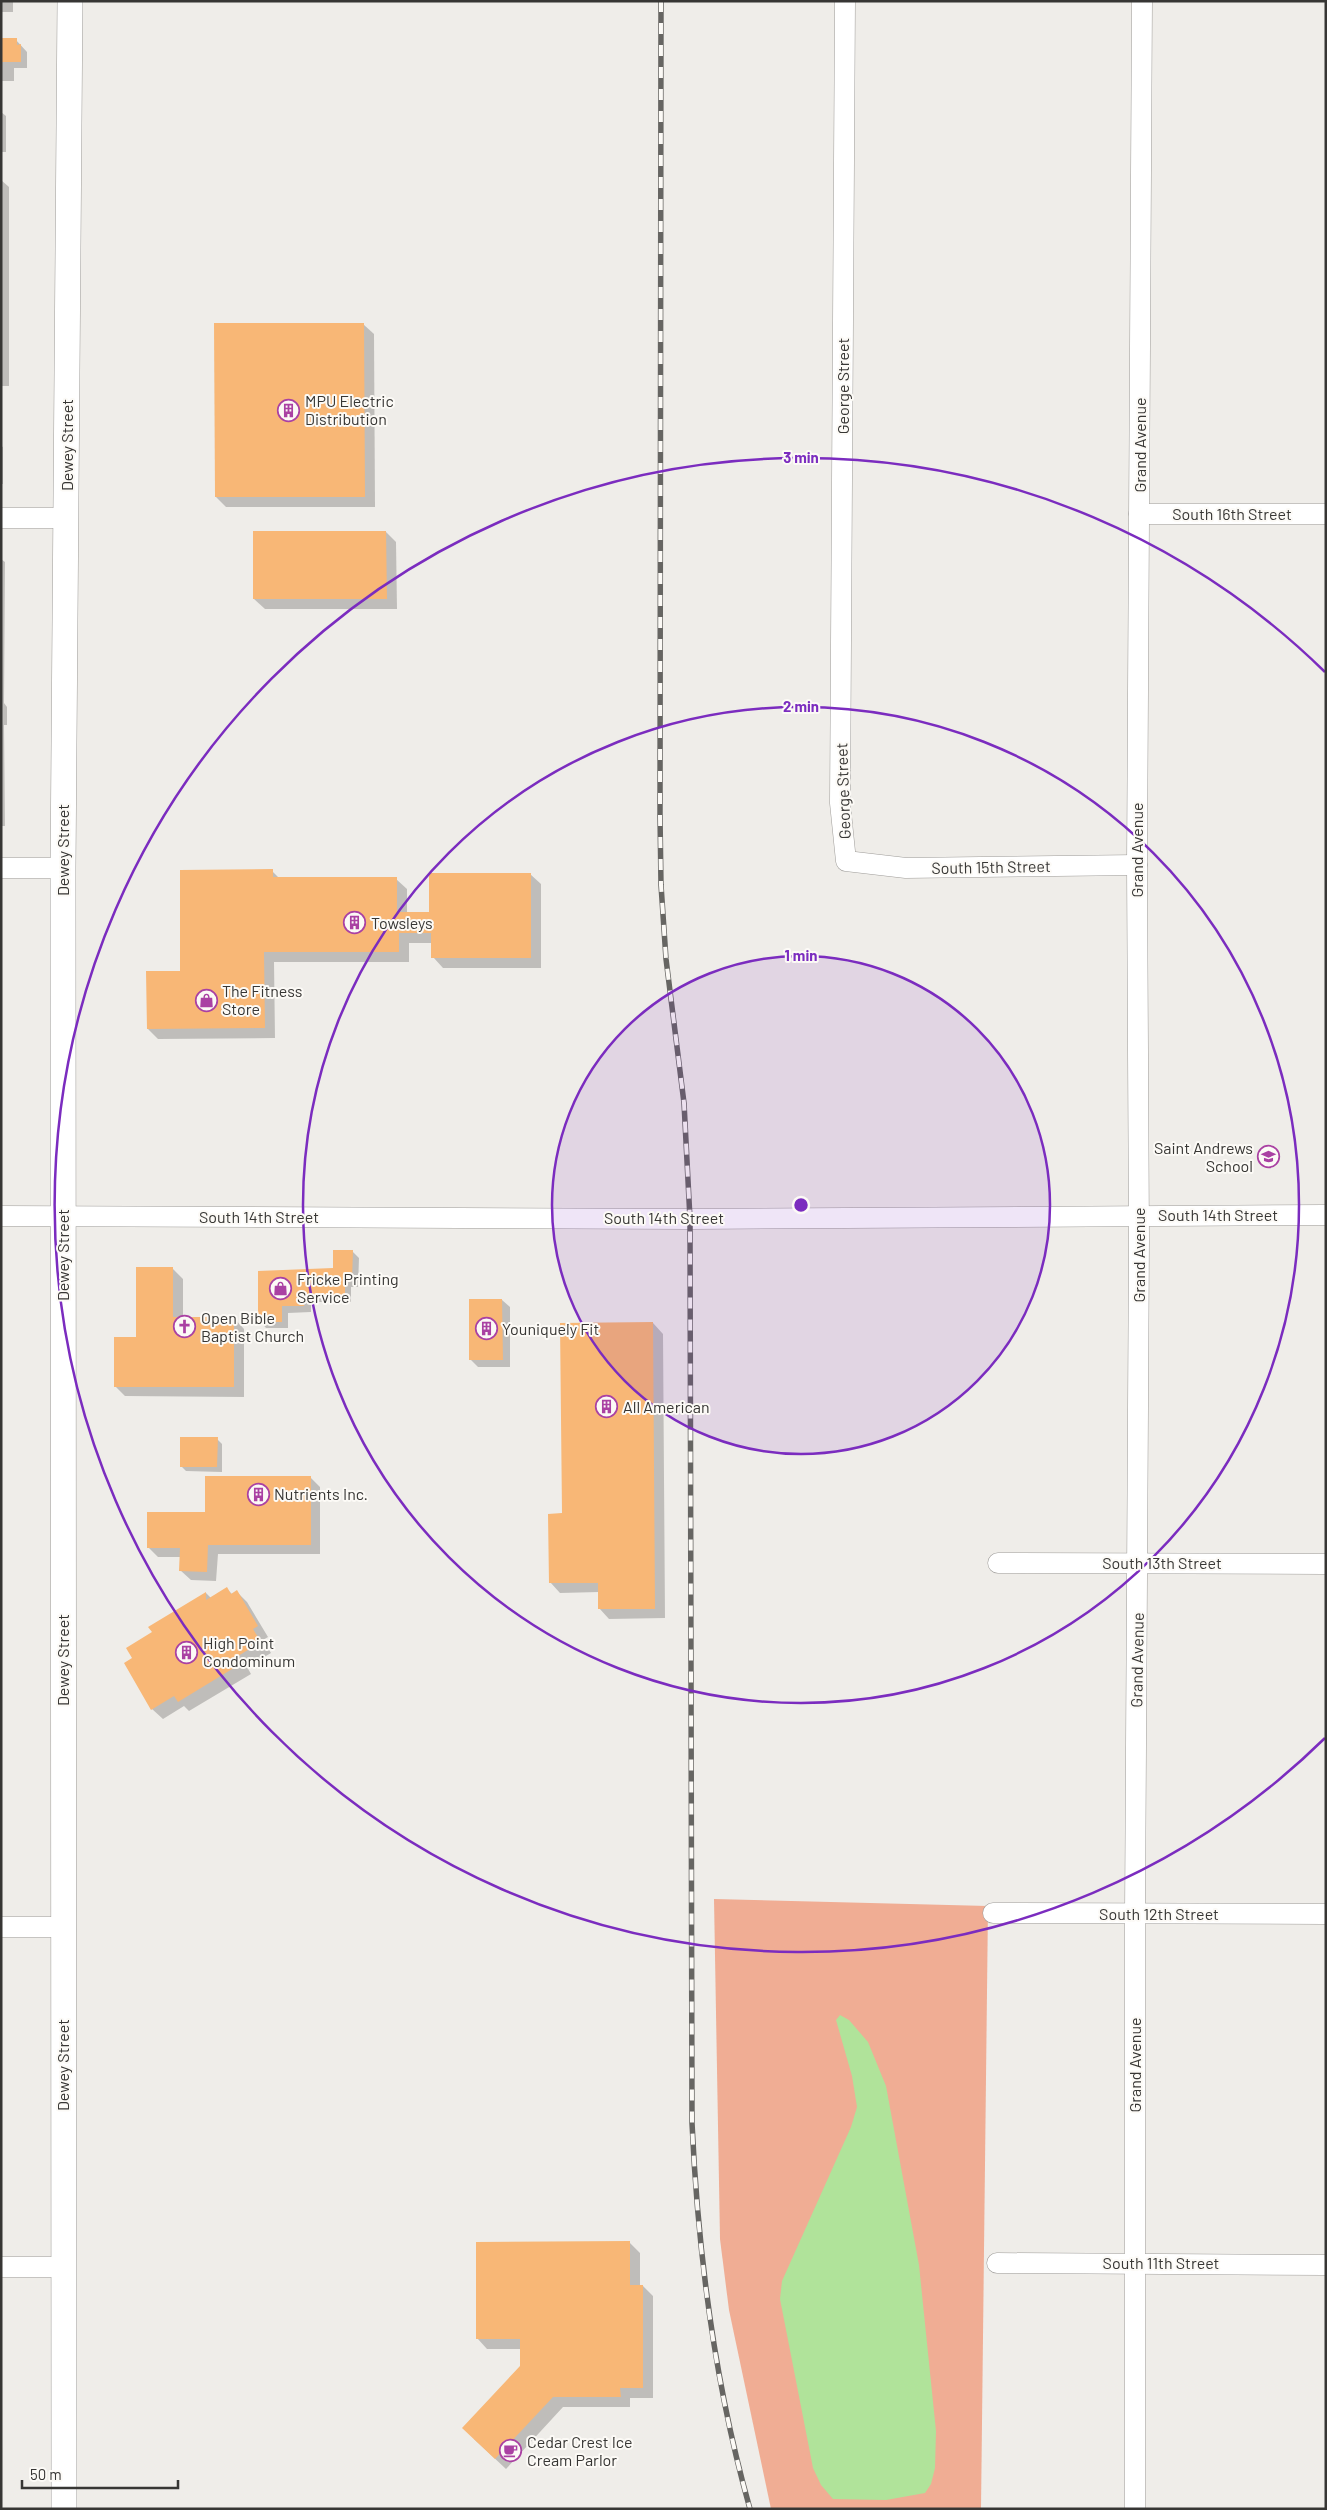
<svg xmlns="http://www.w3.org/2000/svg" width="1327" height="2510" viewBox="0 0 1327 2510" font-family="Barlow,sans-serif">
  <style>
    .green { fill: #f0ad94 }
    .water { fill: #b0e39a }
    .shadow { fill: #0003 }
    .building { fill: #f8b776 }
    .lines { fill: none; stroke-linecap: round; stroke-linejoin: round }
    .minor-casing { stroke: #9e9c99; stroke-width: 21 }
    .tertiary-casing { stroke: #9e9c99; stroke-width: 26 }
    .minor { stroke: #fff; stroke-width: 20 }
    .tertiary { stroke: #fff; stroke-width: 25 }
    .rail-casing { stroke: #666562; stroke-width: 5.5 }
    .rail { stroke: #fcfaf6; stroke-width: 4; stroke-dasharray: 11; stroke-linecap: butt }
    .ring { fill: none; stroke: #7b2cbf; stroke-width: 2.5 }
    .labels { text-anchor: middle; stroke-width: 4; stroke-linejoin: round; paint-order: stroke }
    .street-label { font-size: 16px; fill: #373634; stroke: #fcfaf6 }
    .poi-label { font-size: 16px; fill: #373634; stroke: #fcfaf6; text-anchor: start }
    .centre { fill: #7b2cbf; stroke: #fcfaf6; stroke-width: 2.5 }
    .ring-label { font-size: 15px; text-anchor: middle; font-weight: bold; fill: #7b2cbf; stroke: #fcfaf6; stroke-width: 4; stroke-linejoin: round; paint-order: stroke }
  </style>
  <rect width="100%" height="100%" fill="#efede9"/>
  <path class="green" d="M714,1899L988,1906L981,2509H771L729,2310L720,2239Z"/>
  <path class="water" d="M840,2015L849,2020L868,2042L886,2086L919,2265L936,2431L935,2468L931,2484L925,2493L886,2500L833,2499L821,2485L813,2468L780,2299L782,2281L851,2127L857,2107L852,2076L836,2020Z"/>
  <g class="shadow">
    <rect x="1" y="1" width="12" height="11"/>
    <path d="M1,40H16L27,52V68H14V81H1Z"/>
    <path d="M1,112L6,116V152H1Z"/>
    <path d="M1,180L9,187V386H1Z"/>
    <path d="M363,324L374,334L375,507H226L216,497Z"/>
    <path d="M1,446L3,447V484H1Z"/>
    <path d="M386,532L396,542L397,609H265L254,599Z"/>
    <path d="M1,559L5,562L4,703L7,707V725H4L5,826H1Z"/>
    <path d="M272,871L280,879H396L407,889V913H430L530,874L541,884V968H443L433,957V943H409V962H274L275,1038L158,1039L148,1029L181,972Z"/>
    <path d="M352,1251L359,1258L358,1287H351V1302H311V1312L288,1313V1328H266L260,1321L334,1269Z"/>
    <path d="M172,1268L183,1279V1318H234L244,1329V1397L125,1396L115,1386Z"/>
    <path d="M502,1300L510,1307V1367H478L470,1359Z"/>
    <path d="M653,1323L663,1334L665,1618L609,1619L599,1608V1592L560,1593L550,1582L563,1515Z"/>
    <path d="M217,1439L222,1444V1472L186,1471L181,1466Z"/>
    <path d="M310,1477L320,1487V1554H218L216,1581L191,1580L180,1570L181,1557H158L148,1547Z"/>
    <path d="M227,1589L233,1595L237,1592L247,1602L268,1637L263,1640L271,1653L247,1667L251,1674L189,1711L184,1706L163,1719L152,1709L134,1659L153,1633L206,1593L211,1598Z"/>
    <path d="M629,2242L640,2253V2286H643L653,2296V2398H630V2407H563L506,2469L474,2439L521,2367V2349H487L477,2338Z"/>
  </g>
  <g class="building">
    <path d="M1,38H17V45L21,44V62H1Z"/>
    <path d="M214,323H364L365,497H215Z"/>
    <path d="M253,531H386L387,599H253Z"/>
    <path d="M273,869V877H397V912H429V873H531V958H431V933H399V952H264L265,1028L147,1029L146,971H180V870Z"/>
    <path d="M333,1250H353L352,1281H345V1296H304V1306H282V1322H258V1271L333,1268Z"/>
    <path d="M136,1267H173V1317H234V1387H114V1337H136Z"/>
    <path d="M469,1299H502L503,1360H469Z"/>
    <path d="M653,1322L655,1609H598V1583H549L548,1514L562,1513L560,1323Z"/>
    <path d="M180,1437H218L217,1467H180Z"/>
    <path d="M205,1476H311V1545H208L207,1572L179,1571L180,1548H147V1512H205Z"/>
    <path d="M227,1587L231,1594L237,1590L258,1626L253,1629L261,1642L238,1656L242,1663L178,1702L174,1696L151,1710L124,1663L132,1658L126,1648L152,1632L148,1627L206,1592V1600Z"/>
    <path d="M630,2241V2285H643V2388H620L621,2397H553L495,2459L462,2428L520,2366V2339H476V2242Z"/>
  </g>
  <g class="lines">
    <defs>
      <g id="minor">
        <path d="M845,1L840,803L846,861L906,868L1137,865"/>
        <path d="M1139,514H1326"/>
        <path d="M1,518H67"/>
        <path d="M1,868H63"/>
        <path d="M1,1216L690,1219L1326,1215"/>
        <path d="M998,1563L1326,1564"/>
        <path d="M993,1913L1326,1914"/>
        <path d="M1,1927H63"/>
        <path d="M997,2263L1326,2265"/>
        <path d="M1,2267H63"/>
        <path d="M1135,2509V1915L1139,1239L1137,865L1142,1"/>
      </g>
      <path id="tertiary" d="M64,2509L63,868L70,1"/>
    </defs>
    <use href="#minor" class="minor-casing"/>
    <use href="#tertiary" class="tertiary-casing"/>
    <use href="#minor" class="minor"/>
    <use href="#tertiary" class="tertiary"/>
    <defs>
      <path id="rail" d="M661,1L660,816L661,885L666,959L684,1103L690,1219L692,2123C698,2254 714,2382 750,2509"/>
    </defs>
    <use href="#rail" class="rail-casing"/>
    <use href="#rail" class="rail"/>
  </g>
  <circle cx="801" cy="1205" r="249" fill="#7b2cbf" fill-opacity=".12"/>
  <g class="ring">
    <circle cx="801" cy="1205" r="249"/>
    <circle cx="801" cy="1205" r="498"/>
    <path d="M1325 1738A747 747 0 1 1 1325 672"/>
  </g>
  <defs>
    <symbol id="building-ring" viewBox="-11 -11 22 22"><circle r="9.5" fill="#fcfaf6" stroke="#aa41a3" stroke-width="1.5"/><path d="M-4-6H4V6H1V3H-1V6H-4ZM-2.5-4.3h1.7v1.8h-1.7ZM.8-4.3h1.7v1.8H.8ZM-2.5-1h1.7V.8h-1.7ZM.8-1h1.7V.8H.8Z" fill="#aa41a3"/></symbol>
    <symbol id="shop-ring" viewBox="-11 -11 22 22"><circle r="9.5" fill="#fcfaf6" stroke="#aa41a3" stroke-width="1.5"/><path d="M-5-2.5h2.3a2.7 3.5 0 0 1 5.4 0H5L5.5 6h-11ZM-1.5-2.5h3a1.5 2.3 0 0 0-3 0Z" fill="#aa41a3"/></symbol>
    <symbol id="school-ring" viewBox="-11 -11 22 22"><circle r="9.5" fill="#fcfaf6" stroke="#aa41a3" stroke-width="1.5"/><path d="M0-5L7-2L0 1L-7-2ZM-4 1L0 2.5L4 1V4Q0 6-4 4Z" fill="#aa41a3"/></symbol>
    <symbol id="church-ring" viewBox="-11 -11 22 22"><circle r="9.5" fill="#fcfaf6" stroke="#aa41a3" stroke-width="1.5"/><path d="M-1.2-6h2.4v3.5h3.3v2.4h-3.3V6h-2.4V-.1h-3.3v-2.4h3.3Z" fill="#aa41a3"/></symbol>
    <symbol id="cafe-ring" viewBox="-11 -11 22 22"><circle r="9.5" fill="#fcfaf6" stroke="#aa41a3" stroke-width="1.5"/><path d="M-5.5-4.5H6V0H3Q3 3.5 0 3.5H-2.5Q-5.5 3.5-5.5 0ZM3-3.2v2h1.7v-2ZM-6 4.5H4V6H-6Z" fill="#aa41a3"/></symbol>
  </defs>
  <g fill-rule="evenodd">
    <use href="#building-ring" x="276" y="398" width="25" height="25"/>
    <use href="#building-ring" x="342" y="910" width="25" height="25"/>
    <use href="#shop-ring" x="194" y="988" width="25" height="25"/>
    <use href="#school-ring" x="1256" y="1144" width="25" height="25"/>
    <use href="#shop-ring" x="268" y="1276" width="25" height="25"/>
    <use href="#church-ring" x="172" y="1314" width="25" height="25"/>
    <use href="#building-ring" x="474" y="1316" width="25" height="25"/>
    <use href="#building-ring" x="594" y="1394" width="25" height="25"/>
    <use href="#building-ring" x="246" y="1482" width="25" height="25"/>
    <use href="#building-ring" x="174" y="1640" width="25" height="25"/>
    <use href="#cafe-ring" x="498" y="2438" width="25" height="25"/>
  </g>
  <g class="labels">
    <g class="street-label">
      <text transform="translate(843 386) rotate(-90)" y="6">George Street</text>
      <text transform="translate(67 445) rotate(-90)" y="6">Dewey Street</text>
      <text transform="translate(1140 445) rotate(-90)" y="6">Grand Avenue</text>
      <text x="1232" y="520">South 16th Street</text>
      <text transform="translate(843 791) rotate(-92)" y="6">George Street</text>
      <text transform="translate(63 850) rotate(-90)" y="6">Dewey Street</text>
      <text transform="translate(1137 850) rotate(-90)" y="6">Grand Avenue</text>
      <text transform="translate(991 867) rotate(-1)" y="6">South 15th Street</text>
      <text x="1218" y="1221">South 14th Street</text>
      <text x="259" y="1223">South 14th Street</text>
      <text x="664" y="1224">South 14th Street</text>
      <text transform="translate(63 1255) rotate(-90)" y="6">Dewey Street</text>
      <text transform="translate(1139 1255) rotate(-90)" y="6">Grand Avenue</text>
      <text x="1162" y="1569">South 13th Street</text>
      <text transform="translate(63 1660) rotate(-90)" y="6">Dewey Street</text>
      <text transform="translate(1137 1660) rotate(-89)" y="6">Grand Avenue</text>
      <text x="1159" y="1920">South 12th Street</text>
      <text transform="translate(63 2065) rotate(-90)" y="6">Dewey Street</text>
      <text transform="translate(1135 2065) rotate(-90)" y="6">Grand Avenue</text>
      <text x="1161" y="2269">South 11th Street</text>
    </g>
    <g class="poi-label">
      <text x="305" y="407">MPU Electric<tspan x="305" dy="18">Distribution</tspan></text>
      <text x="371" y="929">Towsleys</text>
      <text x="222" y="997">The Fitness<tspan x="222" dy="18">Store</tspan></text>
      <text x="1253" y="1154" text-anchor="end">Saint Andrews<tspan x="1253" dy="18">School</tspan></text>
      <text x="297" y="1285">Fricke Printing<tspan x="297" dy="18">Service</tspan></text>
      <text x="201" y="1324">Open Bible<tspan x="201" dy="18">Baptist Church</tspan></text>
      <text x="502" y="1335">Youniquely Fit</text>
      <text x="623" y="1413">All American</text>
      <text x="274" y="1500">Nutrients Inc.</text>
      <text x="203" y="1649">High Point<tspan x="203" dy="18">Condominum</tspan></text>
      <text x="527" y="2448">Cedar Crest Ice<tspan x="527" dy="18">Cream Parlor</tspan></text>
    </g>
  </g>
  <circle cx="801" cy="1205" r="8" class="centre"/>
  <g class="ring-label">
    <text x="801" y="463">3 min</text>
    <text x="801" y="712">2 min</text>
    <text x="801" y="961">1 min</text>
  </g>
  <rect width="1327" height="2510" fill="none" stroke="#373634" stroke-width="5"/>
  <path d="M22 2480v8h156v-8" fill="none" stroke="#373634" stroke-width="2.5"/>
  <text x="30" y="2480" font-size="15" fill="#373634" stroke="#fcfaf6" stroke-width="4" paint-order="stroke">50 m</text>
</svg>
